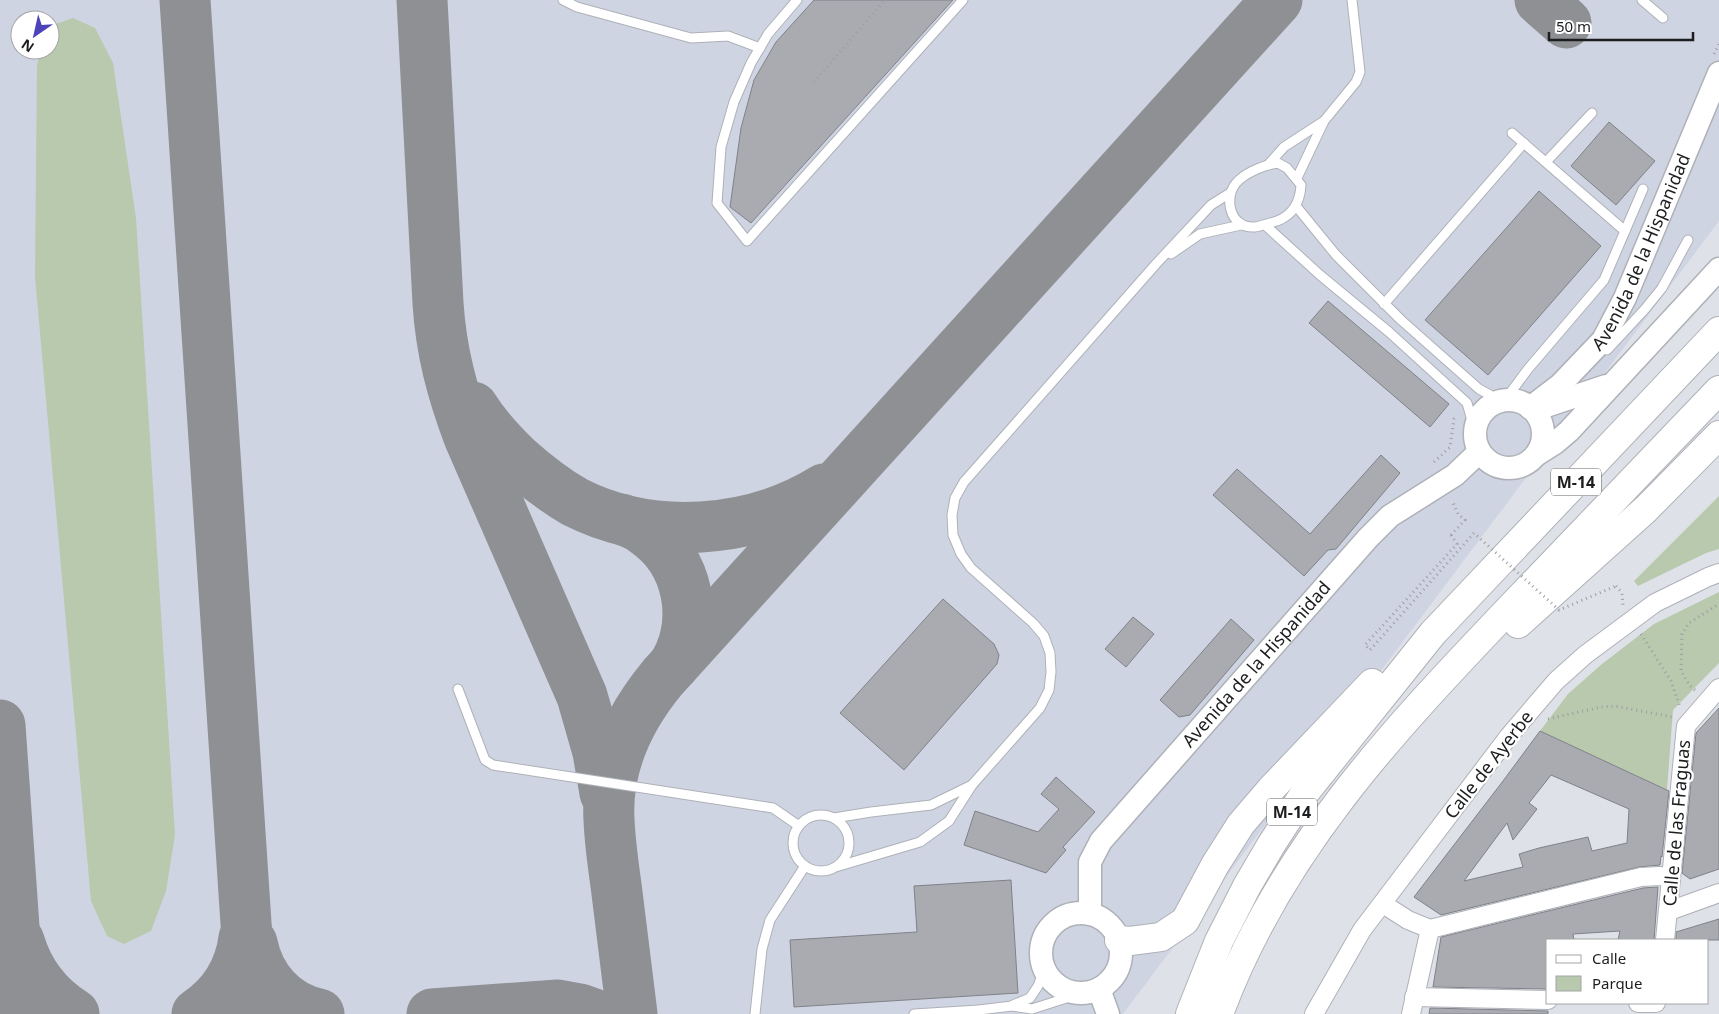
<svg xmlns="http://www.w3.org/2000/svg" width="1719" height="1014" viewBox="0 0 1719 1014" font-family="'Noto Sans',sans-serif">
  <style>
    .built { fill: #cfd4e2; fill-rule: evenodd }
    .green { fill: #b8c9ad }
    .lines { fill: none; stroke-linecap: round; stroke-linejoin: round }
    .taxiway { stroke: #8e9094; stroke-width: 51 }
    .building { fill: #a9abb1; stroke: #808289; fill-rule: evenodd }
    .service-casing { stroke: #aeb1b7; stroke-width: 11 }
    .minor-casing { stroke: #aeb1b7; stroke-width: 20 }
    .tertiary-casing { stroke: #aeb1b7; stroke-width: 25 }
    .motorway-casing { stroke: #aeb1b7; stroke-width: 30 }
    .path { stroke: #9c9ea3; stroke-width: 3; stroke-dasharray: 1 4; stroke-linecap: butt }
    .service { stroke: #fff; stroke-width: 9 }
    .minor { stroke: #fff; stroke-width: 18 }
    .tertiary { stroke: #fff; stroke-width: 22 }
    .motorway { stroke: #fff; stroke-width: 28 }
    .path-bridge { stroke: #9c9ea3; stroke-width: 3; stroke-dasharray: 1 4; stroke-linecap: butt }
    .labels { text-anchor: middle; stroke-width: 4.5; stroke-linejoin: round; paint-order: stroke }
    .shield { fill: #fff; stroke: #606162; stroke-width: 1 }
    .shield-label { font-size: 16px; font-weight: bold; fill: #1c1d1f }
    .street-label { font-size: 18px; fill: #1c1d1f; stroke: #fff }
  </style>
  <rect width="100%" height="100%" fill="#dfe1e8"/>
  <path class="built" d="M0,0H1719V221L1123,1014H0ZM20,20H50V50H20Z"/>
  <g class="green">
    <path d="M73,18L95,28L113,63L136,218L175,835L166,891L151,931L124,944L107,936L91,901L35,277L37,65L41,50H50V30L56,24Z"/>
    <path d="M1719,496V549L1706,553L1638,586L1634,581Z"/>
    <path d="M1719,592V663L1673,710L1667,790L1540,731L1568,694L1602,664L1654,624Z"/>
  </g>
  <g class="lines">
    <g class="taxiway">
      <path d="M185,0L252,1014"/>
      <path d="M422,0L438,303C441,351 452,392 469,437L582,696L598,752L605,793"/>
      <path d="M1540,0L1566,23"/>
      <path d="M473,407C485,426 500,443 517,459C535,475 554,490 575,502C652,541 751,534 824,489"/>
      <path d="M621,519C629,522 638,525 645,531C689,561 700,620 674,665"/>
      <path d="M0,725L20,1014"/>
      <path d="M19,941C28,972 47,997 74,1014"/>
      <path d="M252,943C259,978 283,1007 319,1014"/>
      <path d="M197,1014C224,996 240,970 244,938"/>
      <path d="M432,1014L558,1005L580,1009L594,1014"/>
      <path d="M632,1014C627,971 621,928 616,885C613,864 610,842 609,820C606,766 629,718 663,677L1277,0"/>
    </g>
  </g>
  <g class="building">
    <path d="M814,0H953L751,223L730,207L741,128L754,80L776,42Z"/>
    <path d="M1609,122L1655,161L1616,205L1571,166Z"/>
    <path d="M1539,191L1601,246L1488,375L1425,320Z"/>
    <path d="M1328,301L1449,404L1430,427L1309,323Z"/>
    <path d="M1381,455L1400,473L1336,549L1328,550L1304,576L1213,495L1237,469L1310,534Z"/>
    <path d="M943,599L994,644L999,655L997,664L904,770L840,713Z"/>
    <path d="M1133,617L1154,634L1126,667L1105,649Z"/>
    <path d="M1231,619L1254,640L1190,715L1179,717L1160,700Z"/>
    <path d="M1719,708V869L1690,879L1682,873L1696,733Z"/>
    <path d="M1540,731L1669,791L1662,857L1661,856L1660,865L1639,867L1441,915L1414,897L1503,781ZM1551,775L1629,809L1627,843L1592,851L1588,837L1539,848L1519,854L1523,867L1464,881L1507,823L1513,840L1537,809L1529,803Z"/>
    <path d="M1056,777L1095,812L1063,847L1066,850L1046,873L964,845L975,811L1038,832L1059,809L1041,794Z"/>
    <path d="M1011,880L1018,993L794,1007L790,940L917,932L914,886Z"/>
    <path d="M1658,887L1654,940H1618L1620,931L1573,934L1574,940H1548V989L1433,987L1441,937L1643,888Z"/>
    <path d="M1719,919V940H1676V932Z"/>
    <path d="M1430,1008L1548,1011V1014H1429Z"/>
  </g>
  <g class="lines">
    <defs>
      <g id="service">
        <path d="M563,0L577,7L691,38L728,36L760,48"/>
        <path d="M797,0L768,34L751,63L734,102L721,147L717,203L747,241L963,0"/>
        <path d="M1642,0L1663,18"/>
        <path d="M1512,133L1625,231"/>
        <path d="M1546,162L1592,113"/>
        <path d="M1278,163L1287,168L1301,185C1300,202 1293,215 1277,221C1270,223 1262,226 1255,227C1229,229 1222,195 1239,180C1249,171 1265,165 1278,163Z"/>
        <path d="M1268,165L1284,147L1324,121"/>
        <path d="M1297,178L1324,121L1356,82L1360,72L1352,0"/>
        <path d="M1296,206L1336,255L1401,320L1479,389L1501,401"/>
        <path d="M1265,225L1320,275L1389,332L1467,403L1475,431"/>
        <path d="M1171,254L1200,234L1241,225"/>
        <path d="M1384,304L1524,143"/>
        <path d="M1607,350L1645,309L1662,288L1688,240"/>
        <path d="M1505,400L1528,369L1604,280L1643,189"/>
        <path d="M458,689L485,760L493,765L773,808L799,826"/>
        <circle cx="821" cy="843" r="28"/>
        <path d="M834,818L871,812L931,805L972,785"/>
        <path d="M839,866L920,842L949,821L972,785L1040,708L1049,690L1051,672L1050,653L1044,636L1033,623L971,568L961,554L953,535L952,515L955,498L964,482L1156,264L1211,205L1230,193"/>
        <path d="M1013,1005L1030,998L1038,986L1044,970"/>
        <path d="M755,1014L762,949L770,920L805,866"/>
        <path d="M914,1014L979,1010"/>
        <path d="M975,1014L979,1010L1012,1006L1032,1009L1082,993"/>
      </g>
      <g id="minor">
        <path d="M1383,904L1408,920L1430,929"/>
        <path d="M1669,911L1719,893"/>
        <path d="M1430,929L1641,877L1659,876L1670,877"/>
        <path d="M1665,940L1686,726L1719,688"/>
        <path d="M1414,997L1548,1000"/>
        <path d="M1638,1003H1656"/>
        <path d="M1314,1014L1362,930L1509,736L1556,681L1585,655L1655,603L1708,577L1719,573"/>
        <path d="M1411,1014L1430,929"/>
      </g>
      <g id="tertiary">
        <circle cx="1509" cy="434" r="34"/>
        <path id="s1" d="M1530,408L1560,385L1603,340L1625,298L1719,73"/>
        <path d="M1537,409L1606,386"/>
        <path d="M1536,455L1555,443L1569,431L1719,269"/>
        <circle cx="1081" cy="953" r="40"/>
        <path id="s2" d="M1090,914V862L1101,841L1368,538L1390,516L1455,475L1479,452"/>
        <path d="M1099,989L1108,1014"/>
      </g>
      <g id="motorway">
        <path d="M1518,624L1646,509L1719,435"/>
        <path d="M1119,940L1130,941L1161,937L1185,921L1215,865L1241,824L1271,789L1372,683"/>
        <path d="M1190,1014L1219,941L1247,886L1271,845L1304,794L1433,633L1719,331"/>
        <path d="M1219,1014C1279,851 1392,732 1509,609C1579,536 1649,463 1719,390"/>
      </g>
    </defs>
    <use href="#service" class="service-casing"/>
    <use href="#minor" class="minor-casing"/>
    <use href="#tertiary" class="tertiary-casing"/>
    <use href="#motorway" class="motorway-casing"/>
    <g class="path">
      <path d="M1714,54L1719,44"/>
      <path d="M814,82L885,0"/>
      <path d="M1434,462L1450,447L1454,419L1457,416"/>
      <path d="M1451,535L1465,520L1458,514L1452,500"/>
      <path d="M1616,586L1622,593L1623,605"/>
      <path d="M1641,634L1671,681L1680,707"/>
      <path d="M1695,690L1690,686L1681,671L1682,634L1689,623L1719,604"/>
      <path d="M1548,719L1601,707L1615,706L1672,717"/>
    </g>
    <use href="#service" class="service"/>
    <use href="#minor" class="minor"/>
    <use href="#tertiary" class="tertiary"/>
    <use href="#motorway" class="motorway"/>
    <path class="path-bridge" d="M1451,535L1457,544L1365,645L1370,650L1474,533L1559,610L1616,586"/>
  </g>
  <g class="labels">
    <g class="shield">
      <rect x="1551" y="468.5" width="50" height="27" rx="4"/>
      <rect x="1267" y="798.5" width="50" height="27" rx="4"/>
    </g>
    <g class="shield-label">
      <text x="1576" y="488">M-14</text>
      <text x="1292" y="818">M-14</text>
    </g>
    <g class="street-label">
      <text dy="6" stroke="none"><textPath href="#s1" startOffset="196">Avenida de la Hispanidad</textPath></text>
      <text dy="6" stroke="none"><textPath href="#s2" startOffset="311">Avenida de la Hispanidad</textPath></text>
      <text transform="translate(1489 765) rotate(-52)" y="6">Calle de Ayerbe</text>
      <text transform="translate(1677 823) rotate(-85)" y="6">Calle de las Fraguas</text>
    </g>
  </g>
  <rect x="1546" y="939" width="162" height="65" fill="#ffffff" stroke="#a4a5a5"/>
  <rect x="1556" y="955" width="25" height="8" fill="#ffffff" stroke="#a4a5a5"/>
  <text x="1592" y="964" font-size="15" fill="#1c1d1f">Calle</text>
  <rect x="1556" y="976" width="25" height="15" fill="#b8c9ad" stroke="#a4a5a5"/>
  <text x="1592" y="989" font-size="15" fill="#1c1d1f">Parque</text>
  <g transform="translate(35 35) rotate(214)"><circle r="24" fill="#ffffff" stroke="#a4a5a5"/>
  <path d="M0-4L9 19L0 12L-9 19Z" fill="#4d43ba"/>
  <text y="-8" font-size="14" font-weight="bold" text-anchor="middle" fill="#1c1d1f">N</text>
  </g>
  <path d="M1549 32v8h144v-8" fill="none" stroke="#1c1d1f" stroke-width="2.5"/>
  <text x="1556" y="32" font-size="15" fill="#1c1d1f" stroke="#ffffff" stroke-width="4" paint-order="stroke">50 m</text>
</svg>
